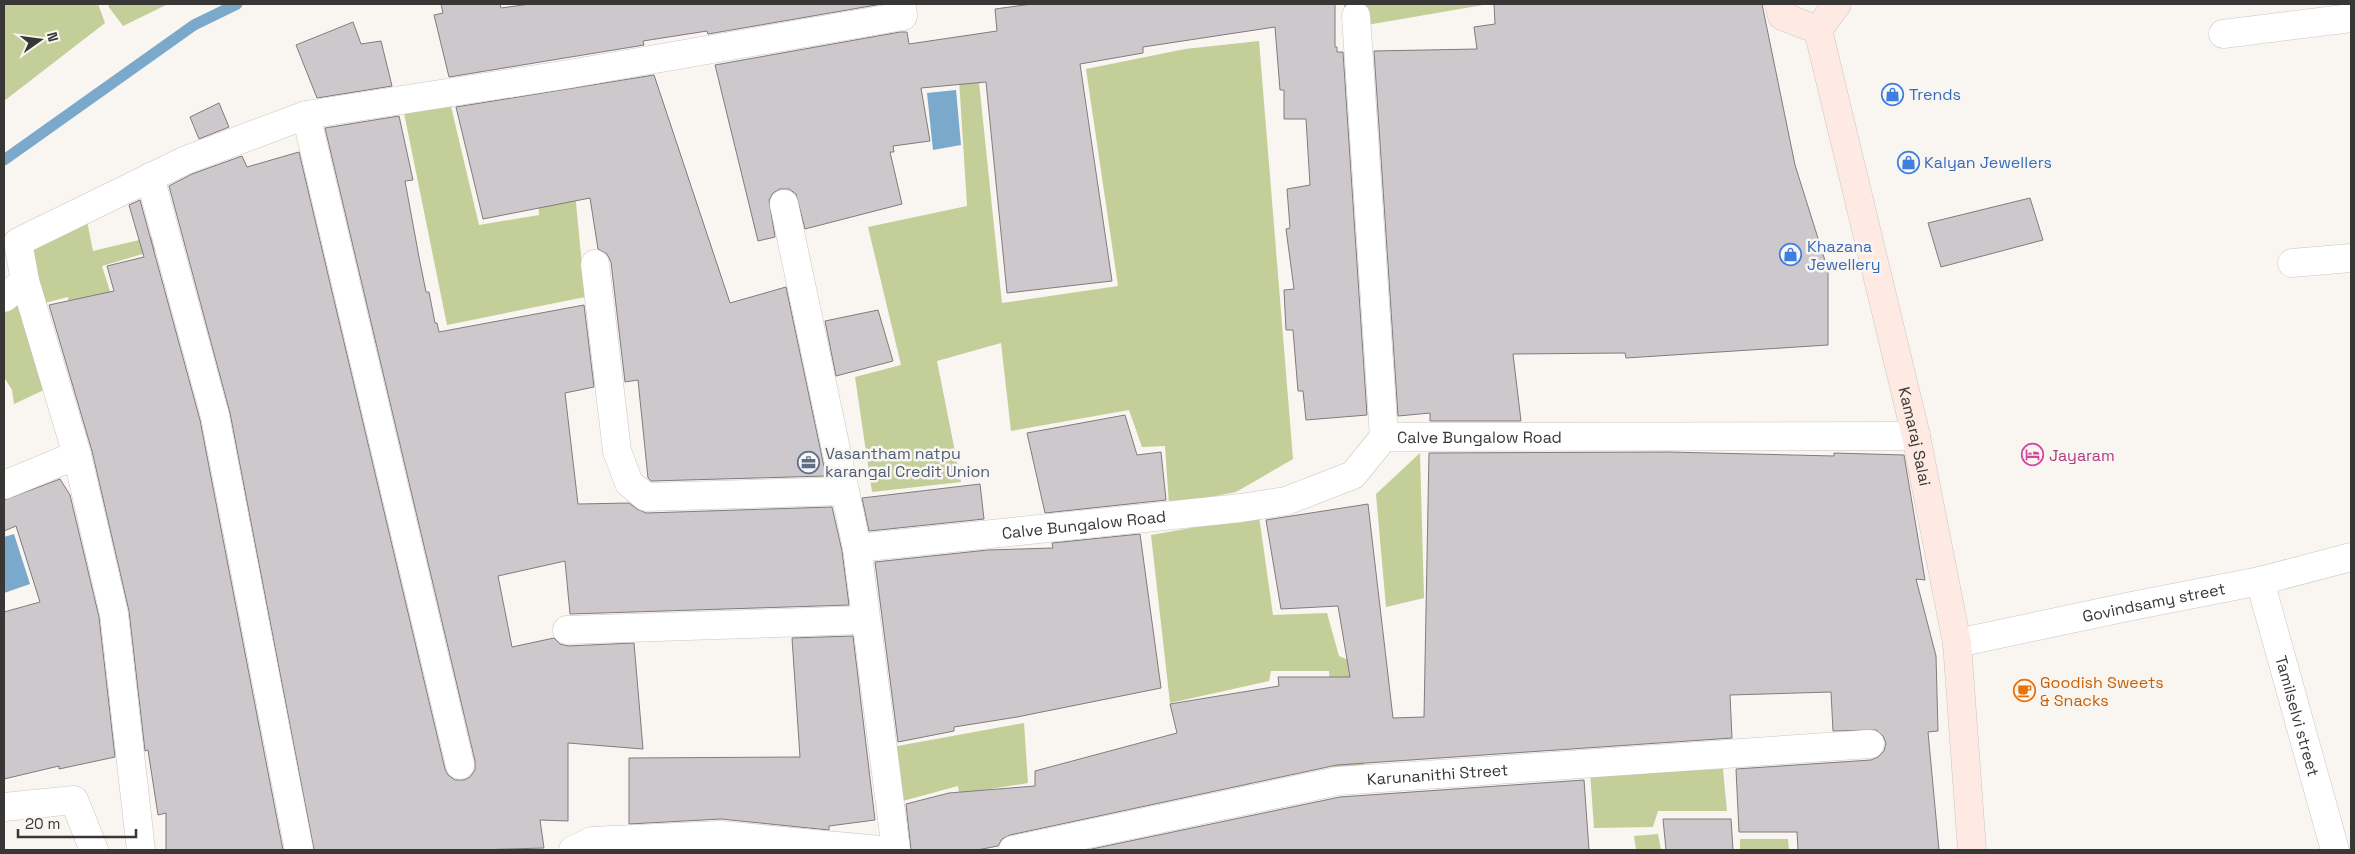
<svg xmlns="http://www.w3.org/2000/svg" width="2355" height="854" viewBox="0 0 2355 854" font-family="'Space Grotesk',sans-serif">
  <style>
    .forest { fill: #c4ce98 }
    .water { fill: #7aa9cc }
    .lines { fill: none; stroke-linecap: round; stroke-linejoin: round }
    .stream { stroke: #7aa9cc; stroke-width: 11 }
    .building { fill: #cdc8cb; stroke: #807c7e }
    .minor-casing { stroke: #cac6c2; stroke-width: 29 }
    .secondary-casing { stroke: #cac6c2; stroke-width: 29 }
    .minor { stroke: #fff; stroke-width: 28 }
    .secondary { stroke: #feeae3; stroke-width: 28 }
    .labels { text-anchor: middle; stroke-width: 5; stroke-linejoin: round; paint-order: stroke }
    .shop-label { font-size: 16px; fill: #366cbe; stroke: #f9f5f1; text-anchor: start }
    .street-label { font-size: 16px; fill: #393736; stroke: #f9f5f1 }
    .service-label { font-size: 16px; fill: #4e5e75; stroke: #f9f5f1; text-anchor: start }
    .hotel-label { font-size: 16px; fill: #b23c85; stroke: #f9f5f1; text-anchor: start }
    .food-label { font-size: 16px; fill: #c56008; stroke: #f9f5f1; text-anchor: start }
  </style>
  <rect width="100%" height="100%" fill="#f9f5f1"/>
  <g class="forest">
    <path d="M4,4H98L105,23L4,101Z"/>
    <path d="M112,4H168L123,26L108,6Z"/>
    <path d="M1344,4H1489L1361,26L1357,6L1344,8Z"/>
    <path d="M1259,41L1293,459L1236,492L1169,505L1165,446L1142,447L1129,410L1011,431L1001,343L937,361L961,482L872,492L855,377L901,365L868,227L967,206L959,79L979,82L1002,303L1118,286L1086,69L1185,49Z"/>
    <path d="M450,102L479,225L539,215L538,186L574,182L585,297L447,325L403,108Z"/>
    <path d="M87,221L93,251L160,235L166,247L102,266L115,307L70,318L68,297L37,305L23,246Z"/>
    <path d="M20,293L46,389L14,404L12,390L4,377V306Z"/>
    <path d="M1420,453L1424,598L1386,607L1376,494Z"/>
    <path d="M1259,516L1273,615L1327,613L1339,656L1353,662L1365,773L1334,777L1329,671H1271L1269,681L1170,703L1151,535Z"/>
    <path d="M1024,723L1028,783L959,794L958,786L899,802L892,747Z"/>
    <path d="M1723,769L1727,811H1658L1653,827L1594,828L1590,772Z"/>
    <path d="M1658,834L1661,850H1636L1634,836Z"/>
    <path d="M1740,839H1788L1789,850H1740Z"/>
  </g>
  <g class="water">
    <path d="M956,90L961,145L933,150L927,93Z"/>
    <path d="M14,534L30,584L4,593V537Z"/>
  </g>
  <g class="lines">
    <path class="stream" d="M4,160L194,25L237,4"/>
  </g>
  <g class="building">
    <path d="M441,4H500L501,8L530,4H882L708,34L707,31L643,41L644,45L449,77L434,15L443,13Z"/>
    <path d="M1032,4H1335V47H1337V52H1343L1367,415L1306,420L1303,391H1298L1293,330H1286L1284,290L1294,289L1286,229L1290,228L1287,189L1310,185L1306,119H1284V90H1280L1275,27L1143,47V53L1080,64L1112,281L1007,293L986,82L921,88L930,141L893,146L894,152H890L902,204L805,229L796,194L789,189H780L773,193L769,200L775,237L758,241L715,65L900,32H907L909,44L997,31L995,9Z"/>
    <path d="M1494,4H1762L1795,165L1828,270V345L1626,358L1625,353L1513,354L1521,421H1430V413L1398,416L1374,51L1477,49L1474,27L1495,24Z"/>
    <path d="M353,22L361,44L381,41L392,86L317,98L296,45Z"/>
    <path d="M654,75L730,303L786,287L826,476L651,481L648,478L638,380L625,382L611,262L607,254L598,249L590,198L483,219L456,107Z"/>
    <path d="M219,103L229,127L199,139L190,117Z"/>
    <path d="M399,116L413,180L405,181L419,257L426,292H429L435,323H437L439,332L584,305L594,387L565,393L578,504L629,503L637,509L646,513L832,507L842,551L849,605L570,614L565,561L498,576L512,647L554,638L560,644L568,646L634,643L643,749L568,743V821L540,820L544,848L476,850H314L230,413L169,186L192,174L242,156L247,167L299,152L445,769L448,775L455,780H464L470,777L475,770V761L325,128Z"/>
    <path d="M2030,198L2043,240L1941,267L1928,223Z"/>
    <path d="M140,200L200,420L283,850H166V813L158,815L148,750L145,751L129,611L92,451L49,305L114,291L107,266L144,257L129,205Z"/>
    <path d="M878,310L893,361L836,376L825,321Z"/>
    <path d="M1125,415L1137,455L1161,452L1166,500L1045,513L1027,433Z"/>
    <path d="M1669,452L1834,456V453L1904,455L1925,580L1916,579L1936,656L1938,731L1928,732L1939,850H1798L1797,832H1739L1736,769L1871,760L1878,757L1884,751L1886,743L1883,736L1876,730L1833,731L1831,692L1730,695L1732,738L1337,765L1010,835L1002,839L998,846L977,850H911L906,804L949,793L1035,786V771L1177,733L1170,704L1279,686L1278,677H1350L1338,606L1281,609L1266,520L1368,504L1393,718L1424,717L1429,453Z"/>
    <path d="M60,479L70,495L99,617L115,757L59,769V766L4,779V612L40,602L16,526L4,531V500Z"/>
    <path d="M980,484L984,519L869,531L862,498Z"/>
    <path d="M1140,534L1161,688L1017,717L954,727V731L898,742L875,562L988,550L1053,548L1052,543Z"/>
    <path d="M853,636L875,820L829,826V830L721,819L629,824V758L800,757L792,638Z"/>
    <path d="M1584,780L1589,850H1087L1340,797Z"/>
    <path d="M1663,819H1731L1733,850H1666Z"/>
  </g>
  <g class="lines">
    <defs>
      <g id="minor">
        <path d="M1356,16L1384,437"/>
        <path d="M2223,34L2351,18"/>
        <path d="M306,115L460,765"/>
        <path d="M150,177L215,416L299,850"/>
        <path d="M784,204L857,548L896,850"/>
        <path d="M2292,263L2351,258"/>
        <path d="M595,264L617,451L629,483L646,497L845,491"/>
        <path d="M4,298L25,281"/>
        <path d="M4,485L77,455"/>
        <path id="s1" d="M857,548L1241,508L1286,501L1353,475L1384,437L1916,436"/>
        <path id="s2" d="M2260,581L2335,850"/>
        <path d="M567,630L865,620"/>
        <path id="s3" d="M1957,643L2132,606L2260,581L2351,557"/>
        <path d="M4,807L74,800L94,850"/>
        <path d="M141,850L114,614L77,455L25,281L18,242L186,160L306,115L569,74L903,16L902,4"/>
        <path d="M573,850L592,841L720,835L880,850"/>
        <path id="s4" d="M1013,850L1338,781L1870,744"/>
      </g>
      <g id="secondary">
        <path d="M1779,4L1782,16L1818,30"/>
        <path id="s5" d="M1837,4L1818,30L1916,436L1957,643L1972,850"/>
      </g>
    </defs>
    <use href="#minor" class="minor-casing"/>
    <use href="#secondary" class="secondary-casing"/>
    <use href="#minor" class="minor"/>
    <use href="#secondary" class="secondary"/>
  </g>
  <defs>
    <symbol id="shop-ring" viewBox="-11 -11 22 22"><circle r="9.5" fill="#f9f5f1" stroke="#3f7fe0" stroke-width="1.5"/><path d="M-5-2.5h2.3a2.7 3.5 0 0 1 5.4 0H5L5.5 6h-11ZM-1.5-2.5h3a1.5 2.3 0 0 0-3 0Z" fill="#3f7fe0"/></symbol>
    <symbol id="hotel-ring" viewBox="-11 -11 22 22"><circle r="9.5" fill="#f9f5f1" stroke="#d1479c" stroke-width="1.5"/><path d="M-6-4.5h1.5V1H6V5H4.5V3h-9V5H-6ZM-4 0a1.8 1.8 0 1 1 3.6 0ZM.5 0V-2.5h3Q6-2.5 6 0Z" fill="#d1479c"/></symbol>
    <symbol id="office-ring" viewBox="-11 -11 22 22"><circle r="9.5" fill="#f9f5f1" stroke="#5c6f8a" stroke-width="1.5"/><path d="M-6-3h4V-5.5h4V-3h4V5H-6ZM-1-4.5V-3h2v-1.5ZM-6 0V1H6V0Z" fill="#5c6f8a"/></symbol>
    <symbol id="cafe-ring" viewBox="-11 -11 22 22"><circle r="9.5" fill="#f9f5f1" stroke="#e8710a" stroke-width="1.5"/><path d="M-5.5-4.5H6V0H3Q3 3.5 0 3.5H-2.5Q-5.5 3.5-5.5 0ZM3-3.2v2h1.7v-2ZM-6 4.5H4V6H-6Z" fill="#e8710a"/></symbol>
  </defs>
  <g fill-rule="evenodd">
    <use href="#shop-ring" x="1880" y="82" width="25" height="25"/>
    <use href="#shop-ring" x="1896" y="150" width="25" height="25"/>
    <use href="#shop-ring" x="1778" y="242" width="25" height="25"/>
    <use href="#hotel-ring" x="2020" y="442" width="25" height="25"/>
    <use href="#office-ring" x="796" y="450" width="25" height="25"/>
    <use href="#cafe-ring" x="2012" y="678" width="25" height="25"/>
  </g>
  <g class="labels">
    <g class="shop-label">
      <text x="1909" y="100">Trends</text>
      <text x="1924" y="168">Kalyan Jewellers</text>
      <text x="1807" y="252">Khazana<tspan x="1807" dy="18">Jewellery</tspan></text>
    </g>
    <g class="street-label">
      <text dy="6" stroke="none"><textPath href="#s1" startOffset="648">Calve Bungalow Road</textPath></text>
      <text dy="6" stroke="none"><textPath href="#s5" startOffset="450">Kamaraj Salai</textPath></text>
      <text dy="6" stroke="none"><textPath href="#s1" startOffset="228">Calve Bungalow Road</textPath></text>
      <text dy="6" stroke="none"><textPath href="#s3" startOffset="201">Govindsamy street</textPath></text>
      <text dy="6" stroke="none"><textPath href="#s2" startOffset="140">Tamilselvi street</textPath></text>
      <text dy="6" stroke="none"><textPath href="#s4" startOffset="432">Karunanithi Street</textPath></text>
    </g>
    <g class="service-label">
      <text x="825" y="459">Vasantham natpu<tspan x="825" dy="18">karangal Credit Union</tspan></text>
    </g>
    <g class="hotel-label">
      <text x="2049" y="461">Jayaram</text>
    </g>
    <g class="food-label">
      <text x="2040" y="688">Goodish Sweets<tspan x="2040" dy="18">&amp; Snacks</tspan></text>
    </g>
  </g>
  <rect width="2355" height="854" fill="none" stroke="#393736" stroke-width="10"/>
  <g transform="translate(40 40) rotate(76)" stroke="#f9f5f1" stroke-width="4" paint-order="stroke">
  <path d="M0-4L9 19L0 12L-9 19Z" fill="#393736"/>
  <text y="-8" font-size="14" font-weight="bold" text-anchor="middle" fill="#393736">N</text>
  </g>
  <path d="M18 829v8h118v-8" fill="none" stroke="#393736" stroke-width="2.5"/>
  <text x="25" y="829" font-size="15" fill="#393736" stroke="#f9f5f1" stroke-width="4" paint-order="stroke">20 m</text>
</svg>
